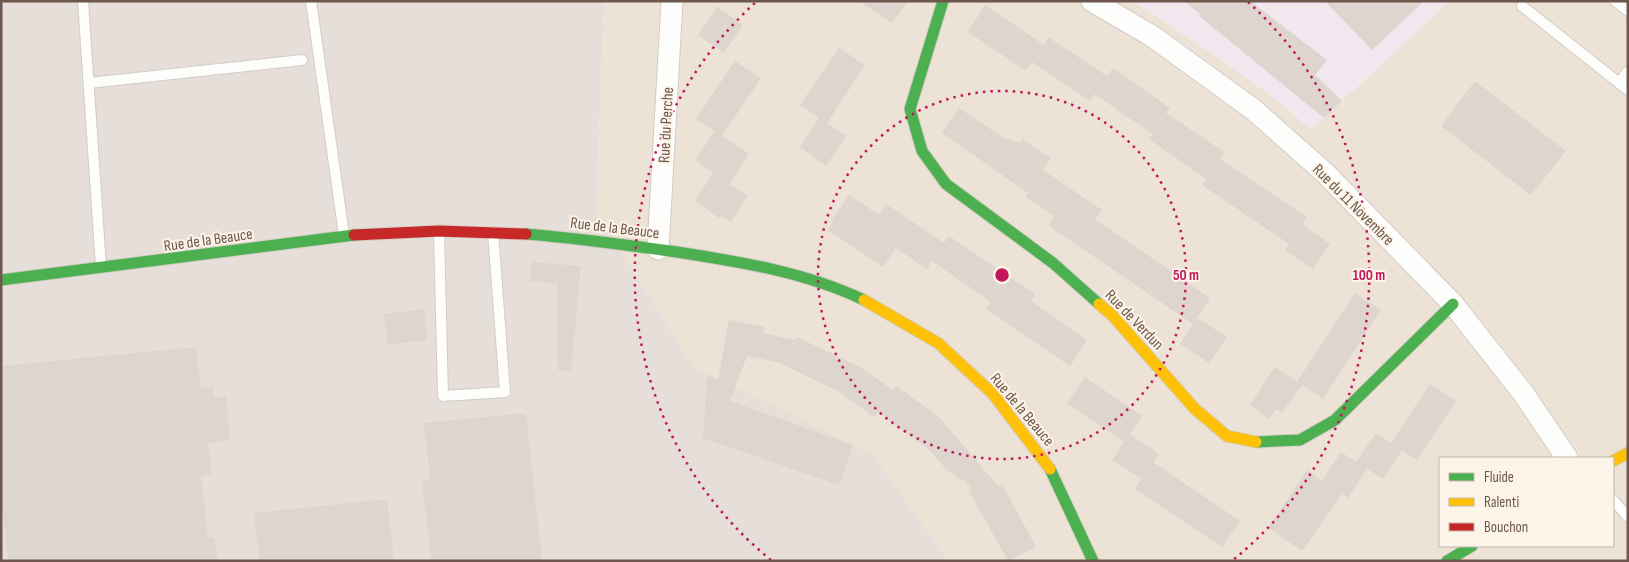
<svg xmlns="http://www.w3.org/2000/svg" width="1629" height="562" viewBox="0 0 1629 562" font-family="'Sofia Sans Condensed',sans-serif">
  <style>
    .residential { fill: #ede2d6; fill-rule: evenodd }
    .industrial { fill: #e6dfd9 }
    .education { fill: #f0e7ef }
    .building { fill: #ddd5ce }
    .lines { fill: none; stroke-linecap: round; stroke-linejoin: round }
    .lane-casing { stroke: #d2ccc5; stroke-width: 12 }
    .street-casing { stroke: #d2ccc5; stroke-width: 23 }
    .fast-casing { stroke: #d3ccc5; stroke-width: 13 }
    .slow-casing { stroke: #d3ccc5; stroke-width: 13 }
    .jam-casing { stroke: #d3ccc5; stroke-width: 13 }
    .lane { stroke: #fdfdfc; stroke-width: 10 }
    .street { stroke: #fdfdfc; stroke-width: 21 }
    .fast { stroke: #4caf50; stroke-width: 11 }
    .slow { stroke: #ffc107; stroke-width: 11 }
    .jam { stroke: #c62828; stroke-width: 11 }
    .ring { fill: none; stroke: #c2185b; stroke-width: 2.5; stroke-dasharray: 2.5 5 }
    .labels { text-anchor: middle; stroke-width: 4; stroke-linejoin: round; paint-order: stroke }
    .street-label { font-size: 16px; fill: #6e574c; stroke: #fdf4e9 }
    .centre { fill: #c2185b; stroke: #fdf4e9; stroke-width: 2.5 }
    .ring-label { font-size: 15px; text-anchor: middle; font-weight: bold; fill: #c2185b; stroke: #fdf4e9; stroke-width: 4; stroke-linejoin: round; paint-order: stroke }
  </style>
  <rect width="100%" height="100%" fill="#f4efe8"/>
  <path class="residential" d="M604,1H1131L1149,11L1217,57L1276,99L1311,129L1450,1H1628V561H945L942,552L873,454L693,366L596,212ZM1440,458H1613V546H1440Z"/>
  <path class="industrial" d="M1,1H604L596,212L693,366L873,454L942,552L945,561H1Z"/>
  <path class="education" d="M1131,1H1450L1311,130L1276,99L1217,57L1150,11Z"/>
  <g class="building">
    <path d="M859,1H908L892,23Z"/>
    <path d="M1184,1H1250L1327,60L1315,75L1342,101L1324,118L1199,16L1200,14Z"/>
    <path d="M1325,1H1424L1372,50Z"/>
    <path d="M985,5L1044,45L1048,37L1107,76L1113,68L1170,108L1166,113L1224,152L1220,159L1307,217L1302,224L1330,244L1313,269L1285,250L1289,244L1202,185L1206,179L1149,139L1153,134L1123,114L1095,94L1090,101L1032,62L1026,71L968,32Z"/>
    <path d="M717,7L743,25L724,53L698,35Z"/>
    <path d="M839,48L865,65L827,123L846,136L826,166L800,147L819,118L800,105Z"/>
    <path d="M735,61L761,78L722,136L696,119Z"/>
    <path d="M1475,81L1566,151L1531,195L1441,126Z"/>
    <path d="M959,108L1004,138L1020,143L1022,139L1051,158L1043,170L1102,210L1095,219L1210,298L1193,324L1049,226L1054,216L1026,197L1028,193L942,133Z"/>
    <path d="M715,131L749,154L730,184L747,196L731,222L721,216L719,218L695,201L713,173L695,160Z"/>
    <path d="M849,195L879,215L886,204L944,243L949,236L1035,294L1031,301L1087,340L1070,366L986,309L991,302L932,261L927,269L896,248L883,267L828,230L833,222L831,221Z"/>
    <path d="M532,262L581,266L571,371L558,370L557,283L530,281Z"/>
    <path d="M1355,293L1381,310L1323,399L1302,385L1282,413L1276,409L1269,419L1250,405L1275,367L1297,382Z"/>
    <path d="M424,309L427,340L388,345L384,314Z"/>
    <path d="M1197,318L1227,337L1209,363L1180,344Z"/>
    <path d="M729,320L764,327L763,333L795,340L797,337L860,367L893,390L896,386L938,416L998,486L1002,484L1036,547L1008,561L969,491L971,487L963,479L961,480L947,470L929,450L878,412L874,417L839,392L778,362L747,356L730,401L853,445L839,485L703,438L707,376L718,380Z"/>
    <path d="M196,347L201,388L213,387L214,398L226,396L230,439L208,443L212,474L201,476L208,538H215L217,561H8L1,491V366Z"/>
    <path d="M1085,377L1142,416L1130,434L1159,454L1153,462L1240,521L1222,547L1135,489L1142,479L1112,460L1129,435L1124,442L1067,403Z"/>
    <path d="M1430,384L1456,401L1417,460L1391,443Z"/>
    <path d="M526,413L542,561H431L422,480L430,479L424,423Z"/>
    <path d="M1376,433L1402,450L1383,479L1367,469L1348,498L1342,494L1302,551L1268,528L1307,470L1322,481L1341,452L1356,462Z"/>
    <path d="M387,499L394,561H260L254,513Z"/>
  </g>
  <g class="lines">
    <defs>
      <g id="lane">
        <path d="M83,1L101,267"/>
        <path d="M311,1L344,235"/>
        <path d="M1615,1L1628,11"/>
        <path d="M1522,6L1628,90"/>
        <path d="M89,83L302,60"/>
        <path d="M1619,83L1628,71"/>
        <path d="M439,232L443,396L505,392L493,232"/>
        <path d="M1613,500L1628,517"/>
      </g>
      <g id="street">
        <path d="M1092,1L1152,36L1254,110L1325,173L1453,304L1523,393L1567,458"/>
        <path d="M658,249L672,1"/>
      </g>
      <g id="fast">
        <path d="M943,1L910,109L922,151L946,184L1053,263L1099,304"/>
        <path d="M526,234C577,238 627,245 677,252C741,262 805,272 864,300"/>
        <path d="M1,280L354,235"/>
        <path d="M1256,442L1300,440L1335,420L1453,304"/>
        <path d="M1050,469L1093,561"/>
        <path d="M1447,561L1472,546"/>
      </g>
      <g id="slow">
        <path d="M864,300L938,343L993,394L1050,469"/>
        <path d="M1099,304L1112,315L1195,409L1227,436L1256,442"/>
        <path d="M1613,461L1628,453"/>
      </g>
      <path id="jam" d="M354,235L439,231L526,234"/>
    </defs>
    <use href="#lane" class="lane-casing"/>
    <use href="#street" class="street-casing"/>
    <use href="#fast" class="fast-casing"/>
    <use href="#slow" class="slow-casing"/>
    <use href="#jam" class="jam-casing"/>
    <use href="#lane" class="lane"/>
    <use href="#street" class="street"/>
    <use href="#fast" class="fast"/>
    <use href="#slow" class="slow"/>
    <use href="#jam" class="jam"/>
  </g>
  <g class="ring">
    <circle cx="1002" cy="275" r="184"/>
    <path d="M771 560A367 367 0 0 1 756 2M1248 2A367 367 0 0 1 1233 560"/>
  </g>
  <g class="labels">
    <g class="street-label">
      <text transform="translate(665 125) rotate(-87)" y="6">Rue du Perche</text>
      <text transform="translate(1354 204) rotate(45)" y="6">Rue du 11 Novembre</text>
      <text transform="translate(615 227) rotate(7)" y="6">Rue de la Beauce</text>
      <text transform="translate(208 239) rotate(-8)" y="6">Rue de la Beauce</text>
      <text transform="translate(1135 319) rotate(46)" y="6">Rue de Verdun</text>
      <text transform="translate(1023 409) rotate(50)" y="6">Rue de la Beauce</text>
    </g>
  </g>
  <circle cx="1002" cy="275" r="8" class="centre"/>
  <g class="ring-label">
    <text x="1186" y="280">50 m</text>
    <text x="1369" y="280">100 m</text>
  </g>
  <rect width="1629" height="562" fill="none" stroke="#6e574c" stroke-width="5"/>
  <rect x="1439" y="457" width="175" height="90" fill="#fdf4e9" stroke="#c4b5aa"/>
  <rect x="1449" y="473" width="25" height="8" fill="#4caf50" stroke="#c4b5aa"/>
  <text x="1484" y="482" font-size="15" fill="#6e574c">Fluide</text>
  <rect x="1449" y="498" width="25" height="8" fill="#ffc107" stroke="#c4b5aa"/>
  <text x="1484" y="507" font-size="15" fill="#6e574c">Ralenti</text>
  <rect x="1449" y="523" width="25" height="8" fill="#c62828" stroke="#c4b5aa"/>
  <text x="1484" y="532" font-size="15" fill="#6e574c">Bouchon</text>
</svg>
